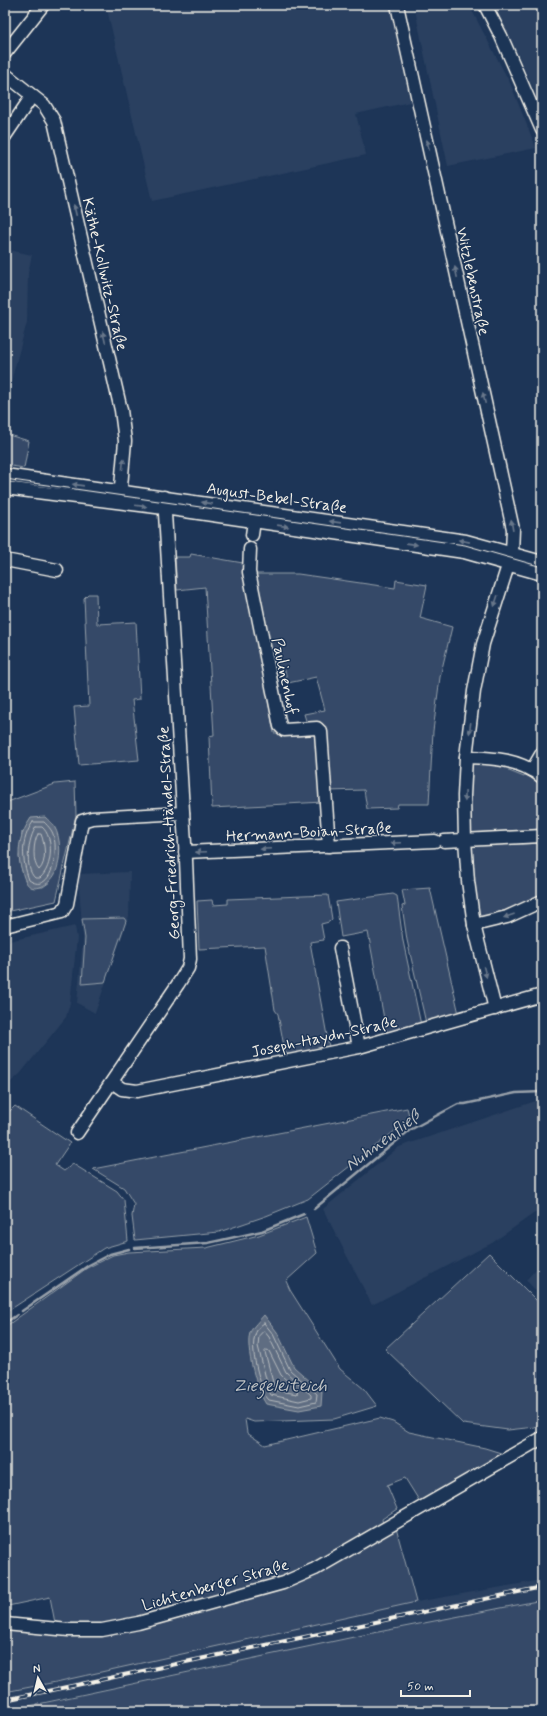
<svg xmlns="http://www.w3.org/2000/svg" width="547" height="1716" viewBox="0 0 547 1716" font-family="Mynerve,sans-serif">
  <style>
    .built { fill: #2a4060 }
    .green { fill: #354a67; stroke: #949ea8; fill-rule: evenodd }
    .water { fill: #5e6d82; stroke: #9aa2ab }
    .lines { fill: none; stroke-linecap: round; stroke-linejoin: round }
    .shore { stroke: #b8bcbf; stroke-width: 1 }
    .stream { stroke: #9aa2ab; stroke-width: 2.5 }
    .minor-casing { stroke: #f4f1e8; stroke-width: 15 }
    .minor { stroke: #1d3557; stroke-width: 12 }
    .tram { stroke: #f4f1e8; stroke-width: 1 }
    .rail-casing { stroke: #f4f1e8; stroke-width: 4 }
    .rail { stroke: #1d3557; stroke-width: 2.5; stroke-dasharray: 8; stroke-linecap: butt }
    .oneway { fill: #68778a }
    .labels { text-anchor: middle; stroke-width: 3; stroke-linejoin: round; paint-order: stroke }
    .street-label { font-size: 16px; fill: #f4f1e8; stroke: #1d3557 }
    .water-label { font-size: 17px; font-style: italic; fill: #c0c3c4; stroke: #1d3557 }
  </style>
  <rect width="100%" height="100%" fill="#1d3557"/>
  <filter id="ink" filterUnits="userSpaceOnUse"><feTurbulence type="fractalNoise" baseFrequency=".025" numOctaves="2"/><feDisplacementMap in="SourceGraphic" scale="8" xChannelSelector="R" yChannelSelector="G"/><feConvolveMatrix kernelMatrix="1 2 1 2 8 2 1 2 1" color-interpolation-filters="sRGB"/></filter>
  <g filter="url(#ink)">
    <g class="built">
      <path d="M106,5H390L410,102L356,114L366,155L152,201Z"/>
      <path d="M414,5H469L510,83L536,148L448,166Z"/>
      <path d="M492,5H542V107L518,55Z"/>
      <path d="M5,249L32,255L28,273L27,322L5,404Z"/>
      <path d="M130,872L129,916L95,1013L77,1003L83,939L78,874Z"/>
      <path d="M75,926L77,938L70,1003L66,1017L20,1074L6,1086L5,1091V942Z"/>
      <path d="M542,1099V1210L533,1214L492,1243L372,1305L323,1209L399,1147Z"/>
      <path d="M542,1263V1297L526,1280Z"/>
      <path d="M542,1580V1600L368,1634L5,1710V1693L416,1602Z"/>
    </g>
    <g class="green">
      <path d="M5,434L29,441L24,468L5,465Z"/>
      <path d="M191,554L243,563L274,733L315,730L323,802L212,808L209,736L214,735L205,587L177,590L175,557H190Z"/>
      <path d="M252,574H298L395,588L396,580L427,585L420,618L452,627L440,677L433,731L429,804H398L397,808L367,809L364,790L328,791L323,724H307L304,714L325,710L316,677L288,683L285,671L273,673Z"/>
      <path d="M88,594H96L97,624L136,622L140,699L132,700L139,760L79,765L74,707L89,706L84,598Z"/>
      <path d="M471,761L509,766V771L524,777L526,773L542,785V829L470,833L468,820Z"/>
      <path d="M75,782L76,815L56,901L5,912V803L55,784ZM22,832L50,882L43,887H32L22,871L19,857Z"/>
      <path d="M542,843V893L517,909L479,919L477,916L470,846Z"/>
      <path d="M430,888L459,1014L426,1023L407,940L402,906L405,905L402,890Z"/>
      <path d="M393,894L397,896L403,941L421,1025L387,1035L368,932L341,937L336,902Z"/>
      <path d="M328,895L332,919L329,922L321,924L324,940L310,942L329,1047L289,1055L285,1052L278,1014L275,1010L265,946L199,949L197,901L212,900L213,905L228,904V899Z"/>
      <path d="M124,918L126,921L105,982L82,984L85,938L82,919Z"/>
      <path d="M15,1106L70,1143L55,1165L64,1171L73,1164L117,1191L124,1200L128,1241L104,1248L5,1313V1116Z"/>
      <path d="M407,1108L410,1119L308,1199L266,1216L219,1232L135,1240L132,1216L134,1204L124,1188L93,1169Z"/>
      <path d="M306,1217L317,1253L286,1281L290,1290L340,1369L364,1389L377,1406L334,1419L254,1422L245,1419L247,1433L265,1445L380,1418L393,1422L409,1432L485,1448L501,1453V1458L420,1502L405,1478L387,1485L397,1509L382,1519L383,1525L321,1560L281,1578L139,1618L91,1626L55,1623L50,1597L8,1606L11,1619L5,1618V1327L87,1268L113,1255L129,1252L206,1248L259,1235Z"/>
      <path d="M489,1253L542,1306V1420L535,1427L508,1430L463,1424L385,1349Z"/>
      <path d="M396,1528L416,1602L56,1682L5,1692V1629L99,1636L113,1635L190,1615L287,1586Z"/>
      <path d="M542,1600V1711H5L368,1634Z"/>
    </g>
    <g class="water">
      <path d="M45,817C48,820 52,823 54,826C62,839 61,861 55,874C50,884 33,895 26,882C23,877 22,870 20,864C17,846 21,833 31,818Z"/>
      <path d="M264,1315L277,1332L294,1367L322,1392L321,1406L299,1410L266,1404C257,1391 245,1348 250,1333C252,1327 260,1320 264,1315Z"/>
    </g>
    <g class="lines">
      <g class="shore">
        <path d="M33,822H44C49,827 53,831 54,838C58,851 52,896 29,880C22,860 20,840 33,822Z"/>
        <path d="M36,827H42C54,837 53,867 40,878H35C24,868 28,838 36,827Z"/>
        <path d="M38,834H41C45,844 47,863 39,870C32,863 33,842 38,834Z"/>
        <path d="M264,1323L273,1334L290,1370L317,1394L316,1402L299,1406L269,1400L264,1394C259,1376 243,1335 264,1323Z"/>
        <path d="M264,1331L269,1337L286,1372L311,1395V1398L299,1401L271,1395L269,1391L258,1346L259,1336Z"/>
        <path d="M267,1350L269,1351L281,1375L298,1391L297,1394L275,1390L265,1352Z"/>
      </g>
      <g class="stream">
        <path d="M314,1209L410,1130L458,1104H465L516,1093L542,1092"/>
        <path d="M135,1248L208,1243L262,1231L304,1214"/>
        <path d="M22,1311L89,1265L110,1254L129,1249"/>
        <path d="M5,1323L17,1315"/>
      </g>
      <defs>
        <g id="minor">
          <path d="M397,5L513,529L512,553L483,644L474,691L466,757L464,796L465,840L468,881L474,925L495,1009"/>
          <path d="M485,5L501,36L542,130"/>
          <path d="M5,53L43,5"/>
          <path d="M5,74L44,105L54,121L121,410L125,441L120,498"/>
          <path d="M5,136L32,96"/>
          <path d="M5,475L466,541L542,562"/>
          <path d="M5,488L164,508L464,552L542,574"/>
          <path d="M252,535L255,514"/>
          <path d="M250,549L249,572L280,726L284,730L317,728L321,732L329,846"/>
          <path d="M5,560L57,570"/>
          <path d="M466,757C494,758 519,759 542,777"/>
          <path d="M532,770L542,753"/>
          <path d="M444,841L542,836"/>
          <path d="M185,852L435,841"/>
          <path d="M474,925L507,917L542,901"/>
          <path d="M5,926L62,912L67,904L82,821L92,818L183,813"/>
          <path d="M340,948L359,1047"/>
          <path d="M112,1082L122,1089L137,1091L359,1047L542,995"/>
          <path d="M77,1133L178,984L188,968L190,959L186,860L164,497"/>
          <path d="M5,1624L69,1630H102L138,1623L283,1583L315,1569L542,1438"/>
        </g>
      </defs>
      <use href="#minor" class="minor-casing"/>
      <use href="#minor" class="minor"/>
      <path class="tram" d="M5,479L465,545L542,567"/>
      <defs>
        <path id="rail" d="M5,1700L542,1587"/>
      </defs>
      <use href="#rail" class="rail-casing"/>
      <use href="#rail" class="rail"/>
    </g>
    <defs><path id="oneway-solid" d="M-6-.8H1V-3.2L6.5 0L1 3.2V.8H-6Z"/></defs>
    <g class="oneway">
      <use href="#oneway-solid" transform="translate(428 145) rotate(-102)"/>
      <use href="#oneway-solid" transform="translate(75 210) rotate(-103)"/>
      <use href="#oneway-solid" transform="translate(456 272) rotate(-102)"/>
      <use href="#oneway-solid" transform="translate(104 337) rotate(-103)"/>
      <use href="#oneway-solid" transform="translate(484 398) rotate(-102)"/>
      <use href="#oneway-solid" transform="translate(123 464) rotate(-84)"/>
      <use href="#oneway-solid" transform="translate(78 485) rotate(-172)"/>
      <use href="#oneway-solid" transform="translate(207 503) rotate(-172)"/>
      <use href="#oneway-solid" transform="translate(141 506) rotate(7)"/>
      <use href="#oneway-solid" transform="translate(335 522) rotate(-172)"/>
      <use href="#oneway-solid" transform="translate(512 525) rotate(-99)"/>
      <use href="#oneway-solid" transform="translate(283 526) rotate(8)"/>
      <use href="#oneway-solid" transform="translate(464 541) rotate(-169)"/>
      <use href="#oneway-solid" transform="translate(412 544) rotate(8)"/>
      <use href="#oneway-solid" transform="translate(496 601) rotate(108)"/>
      <use href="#oneway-solid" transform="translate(470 728) rotate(97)"/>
      <use href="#oneway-solid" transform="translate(465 796) rotate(91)"/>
      <use href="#oneway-solid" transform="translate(396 843) rotate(177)"/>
      <use href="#oneway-solid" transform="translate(266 849) rotate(177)"/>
      <use href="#oneway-solid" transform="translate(201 852) rotate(177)"/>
      <use href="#oneway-solid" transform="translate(509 916) rotate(161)"/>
      <use href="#oneway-solid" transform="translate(485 972) rotate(75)"/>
    </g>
  </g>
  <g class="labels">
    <g class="street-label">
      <text transform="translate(106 274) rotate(77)" y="6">Käthe-Kollwitz-Straße</text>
      <text transform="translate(474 281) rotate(78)" y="6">Witzlebenstraße</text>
      <text transform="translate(277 497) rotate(8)" y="6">August-Bebel-Straße</text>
      <text transform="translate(286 676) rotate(78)" y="6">Paulinenhof</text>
      <text transform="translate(309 831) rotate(-3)" y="6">Hermann-Boian-Straße</text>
      <text transform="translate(168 833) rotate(-93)" y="6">Georg-Friedrich-Händel-Straße</text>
      <text transform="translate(324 1036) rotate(-12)" y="6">Joseph-Haydn-Straße</text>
      <text transform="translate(215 1584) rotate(-16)" y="6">Lichtenberger Straße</text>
    </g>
    <g class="water-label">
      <text transform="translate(382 1140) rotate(-37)" y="6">Nuhnenfließ</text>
      <text x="280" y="1391">Ziegeleiteich</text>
    </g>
  </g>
  <rect width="547" height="1716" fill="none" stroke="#1d3557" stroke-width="20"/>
  <rect x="10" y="10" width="527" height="1696" fill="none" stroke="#f4f1e8" stroke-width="1.5" filter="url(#ink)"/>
  <g transform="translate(38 1678) rotate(352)" stroke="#1d3557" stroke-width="3" paint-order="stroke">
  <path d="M0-3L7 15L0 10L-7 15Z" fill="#f4f1e8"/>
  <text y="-6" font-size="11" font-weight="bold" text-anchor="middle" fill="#f4f1e8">N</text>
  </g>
  <path d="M401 1690v6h69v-6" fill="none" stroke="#f4f1e8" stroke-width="2"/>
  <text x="407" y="1690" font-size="12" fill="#f4f1e8" stroke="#1d3557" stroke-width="3" paint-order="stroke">50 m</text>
</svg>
